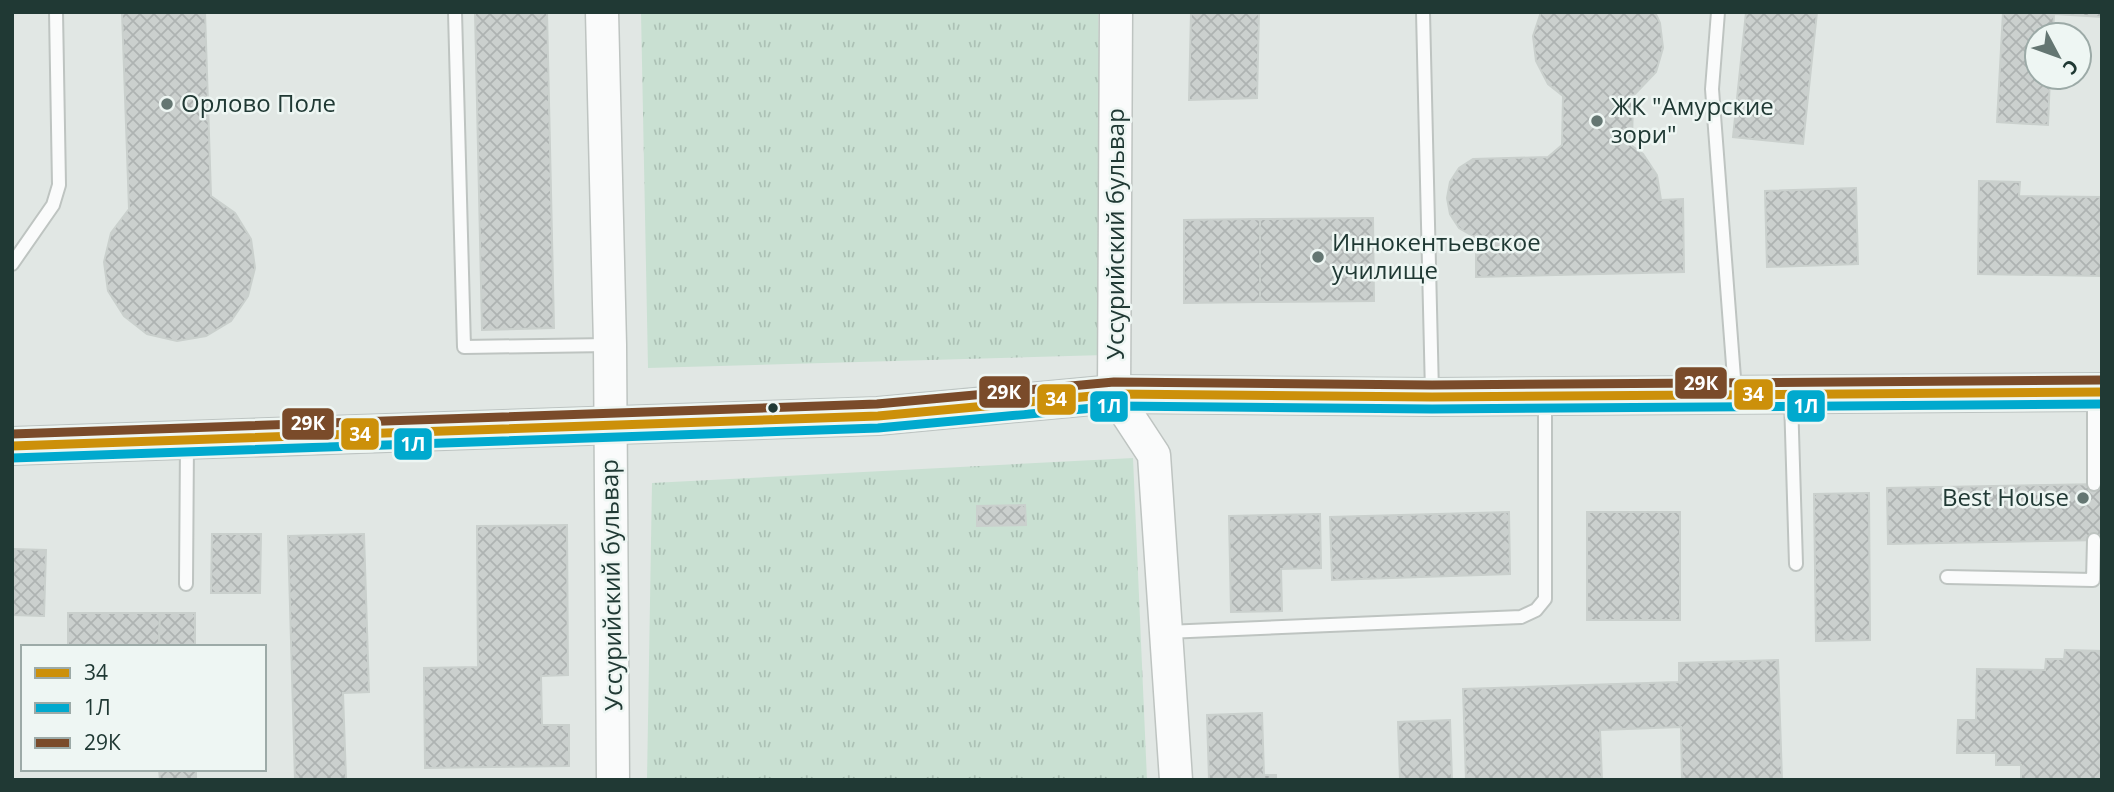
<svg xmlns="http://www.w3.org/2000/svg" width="2114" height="792" viewBox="0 0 2114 792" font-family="'Open Sans',sans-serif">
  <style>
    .park { fill: url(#park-tufts) }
    .building { fill: url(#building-cross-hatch); stroke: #cad0cd; stroke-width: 2 }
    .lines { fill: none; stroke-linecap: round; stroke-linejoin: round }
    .service-casing { stroke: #bec4c1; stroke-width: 16 }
    .tertiary-casing { stroke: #bec4c1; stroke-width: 35 }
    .secondary-casing { stroke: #bdc4c2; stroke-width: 40 }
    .service { stroke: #fafbfb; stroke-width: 12 }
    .tertiary { stroke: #fafbfb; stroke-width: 32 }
    .secondary { stroke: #fafbfb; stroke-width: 37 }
    .bus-1-casing { stroke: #eef6f3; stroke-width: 14 }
    .bus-2-casing { stroke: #eef6f3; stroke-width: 14 }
    .bus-3-casing { stroke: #eef6f3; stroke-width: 14 }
    .bus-1 { stroke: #cc900a; stroke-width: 9 }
    .bus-2 { stroke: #00a9ce; stroke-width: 9 }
    .bus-3 { stroke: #7a4b2a; stroke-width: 9 }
    .poi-dot { fill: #647672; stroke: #eef6f3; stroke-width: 2.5 }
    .bus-dot { fill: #203934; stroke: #eef6f3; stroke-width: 2.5 }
    .labels { text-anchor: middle; stroke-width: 5; stroke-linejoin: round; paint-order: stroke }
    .poi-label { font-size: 24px; fill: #203934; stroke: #eef6f3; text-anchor: start }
    .street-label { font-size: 24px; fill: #203934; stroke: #eef6f3 }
    .line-badge { stroke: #eef6f3; stroke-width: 2.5 }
    .badge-label { font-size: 19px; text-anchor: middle; font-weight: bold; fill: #fff }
  </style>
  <defs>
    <pattern id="park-tufts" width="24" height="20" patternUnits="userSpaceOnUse" patternTransform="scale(1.75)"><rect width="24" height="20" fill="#c9e0d2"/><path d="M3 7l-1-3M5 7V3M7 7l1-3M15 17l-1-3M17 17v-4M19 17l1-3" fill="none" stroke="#acc1b5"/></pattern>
    <pattern id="building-cross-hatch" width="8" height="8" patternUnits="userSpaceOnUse" patternTransform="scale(1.75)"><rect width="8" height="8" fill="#cbd0ce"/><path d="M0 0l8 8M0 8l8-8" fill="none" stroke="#aeb3b2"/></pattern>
  </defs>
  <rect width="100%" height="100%" fill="#e1e7e4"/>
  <g class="park">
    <path d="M641,12H1098L1105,355L648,368Z"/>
    <path d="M1133,458L1147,780H647L652,483Z"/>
  </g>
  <g class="building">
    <path d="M122,12H205L211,196L235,213L251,239L255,268L248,296L231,321L206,336L177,341L147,334L124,316L108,291L104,262L111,233L129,209Z"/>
    <path d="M475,12H547L554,328L482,330Z"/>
    <path d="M1191,12H1259L1257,98L1189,100Z"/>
    <path d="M1541,12H1655L1660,23L1663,48L1656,72L1633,96L1632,146L1643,154L1657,175L1661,200L1683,199L1684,272L1476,277V238L1459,228L1450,214L1447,198L1450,182L1459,168L1473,159L1548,157L1562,145L1563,96L1548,84L1536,61L1533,36Z"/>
    <path d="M1746,12H1817L1803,144L1733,137Z"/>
    <path d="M2003,12H2102V17L2054,14L2053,35H2037V77H2050L2048,125L1997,122Z"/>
    <path d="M1979,181L2020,182L2019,196L2102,197V276L1978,274Z"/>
    <path d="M1856,188L1858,264L1767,267L1765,191Z"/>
    <path d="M1373,218L1374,301L1260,302V219Z"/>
    <path d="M1260,219V302L1184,303V220Z"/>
    <path d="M2102,484V540L1888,544L1887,488Z"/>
    <path d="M1869,493L1870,640L1816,641L1814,494Z"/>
    <path d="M1025,505L1026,525L977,526V506Z"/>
    <path d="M1509,512L1510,574L1332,580L1330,517Z"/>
    <rect x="1587" y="512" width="93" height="108"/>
    <path d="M1320,514L1321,568L1281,569L1282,611L1231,612L1229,516Z"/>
    <path d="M567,525L568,675L541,676L542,725H569V766L425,768L424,668L478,667L477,526Z"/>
    <path d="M212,534H261L260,593H211Z"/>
    <path d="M364,534L369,692L343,693L346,779L295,780L288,536Z"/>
    <path d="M12,549L46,550L44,616L12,615Z"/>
    <path d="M68,613H160L159,647H68Z"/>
    <path d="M160,613H195V647H159Z"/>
    <path d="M2065,650L2102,651V780H2021V765H1996V753H1957L1958,720H1976L1977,669L2045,670L2046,659H2064Z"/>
    <path d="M1778,660L1782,780H1682L1681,727L1600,730L1602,780H1466L1463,689L1679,682V663Z"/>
    <path d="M1262,713L1264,775H1276V780H1209L1207,715Z"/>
    <path d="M1450,720L1452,780H1400L1398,722Z"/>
    <path d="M159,769H196V780H160Z"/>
  </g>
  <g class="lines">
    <defs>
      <g id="service">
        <path d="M455,12L464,347L609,345"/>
        <path d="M1423,12L1432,393"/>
        <path d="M1718,12L1712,89L1735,391"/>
        <path d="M12,264L53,205L59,185L56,12"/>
        <path d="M2094,396V484"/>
        <path d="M1791,399L1796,564"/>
        <path d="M1947,577L2093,580L2094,540"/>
        <path d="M186,584L187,443"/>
        <path d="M1166,632L1521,617L1536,610L1545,599V398"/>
      </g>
      <g id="tertiary">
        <path d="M602,12L610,345L613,780"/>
        <path d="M1116,12L1114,394L1154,455L1176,780"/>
      </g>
      <path id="secondary" d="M12,446L878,416L1114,394L1432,397L2102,392"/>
    </defs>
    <use href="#service" class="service-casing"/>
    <use href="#tertiary" class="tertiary-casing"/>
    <use href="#secondary" class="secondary-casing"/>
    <use href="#service" class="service"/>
    <use href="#tertiary" class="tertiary"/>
    <use href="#secondary" class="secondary"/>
    <defs>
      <path id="bus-1" d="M12,446L878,416L1114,394L1432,397L2102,392"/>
      <path id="bus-2" d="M12,458L878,428L1115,406L1432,409L2102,404"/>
      <path id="bus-3" d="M12,434L877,404L1114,382L1432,385L2102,380"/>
    </defs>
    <use href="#bus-1" class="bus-1-casing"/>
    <use href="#bus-2" class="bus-2-casing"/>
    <use href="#bus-3" class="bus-3-casing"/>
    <use href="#bus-1" class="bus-1"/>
    <use href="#bus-2" class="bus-2"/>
    <use href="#bus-3" class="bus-3"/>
  </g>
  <g class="poi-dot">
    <circle cx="167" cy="104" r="7"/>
    <circle cx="1597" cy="121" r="7"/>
    <circle cx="1318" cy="257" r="7"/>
    <circle cx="2083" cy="498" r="7"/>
  </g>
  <circle class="bus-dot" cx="773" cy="408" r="6"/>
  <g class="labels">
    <g class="poi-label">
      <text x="181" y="112">Орлово Поле</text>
      <text x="1611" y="115">ЖК "Амурские<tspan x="1611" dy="28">зори"</tspan></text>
      <text x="1332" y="251">Иннокентьевское<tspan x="1332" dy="28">училище</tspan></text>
      <text x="2069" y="506" text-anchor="end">Best House</text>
    </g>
    <g class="street-label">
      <text transform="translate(1116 234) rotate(-90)" y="8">Уссурийский бульвар</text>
      <text transform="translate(612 585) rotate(-91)" y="8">Уссурийский бульвар</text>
    </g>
  </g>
  <g class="line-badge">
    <rect x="1674" y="366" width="54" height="34" rx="7" fill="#7a4b2a"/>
    <rect x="978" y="375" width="53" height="34" rx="7" fill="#7a4b2a"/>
    <rect x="1733" y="378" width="41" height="33" rx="7" fill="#cc900a"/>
    <rect x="1036" y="383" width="41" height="33" rx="7" fill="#cc900a"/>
    <rect x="1786" y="389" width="40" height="34" rx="7" fill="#00a9ce"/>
    <rect x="1089" y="390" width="40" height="33" rx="7" fill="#00a9ce"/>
    <rect x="281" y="407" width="54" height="34" rx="7" fill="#7a4b2a"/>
    <rect x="340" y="417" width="40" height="34" rx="7" fill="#cc900a"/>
    <rect x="393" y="427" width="40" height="34" rx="7" fill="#00a9ce"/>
  </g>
  <g class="badge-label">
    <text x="1701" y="390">29К</text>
    <text x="1004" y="399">29К</text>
    <text x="1753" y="401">34</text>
    <text x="1056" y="406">34</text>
    <text x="1806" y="413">1Л</text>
    <text x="1109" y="413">1Л</text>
    <text x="308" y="430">29К</text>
    <text x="360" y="441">34</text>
    <text x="413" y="451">1Л</text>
  </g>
  <rect width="2114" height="792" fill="none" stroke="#203934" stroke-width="28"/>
  <rect x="21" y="645" width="245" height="126" fill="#eef6f3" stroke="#9caaa7" stroke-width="2"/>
  <rect x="35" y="668" width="35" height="10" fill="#cc900a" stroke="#9caaa7" stroke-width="2"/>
  <text x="84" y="680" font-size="21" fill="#203934">34</text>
  <rect x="35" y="703" width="35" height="10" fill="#00a9ce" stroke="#9caaa7" stroke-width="2"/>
  <text x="84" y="715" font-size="21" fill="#203934">1Л</text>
  <rect x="35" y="738" width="35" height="10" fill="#7a4b2a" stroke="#9caaa7" stroke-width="2"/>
  <text x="84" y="750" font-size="21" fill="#203934">29К</text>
  <g transform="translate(2058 56) rotate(131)"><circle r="33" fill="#eef6f3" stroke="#9caaa7" stroke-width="2"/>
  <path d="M0-5L12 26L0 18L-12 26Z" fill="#647672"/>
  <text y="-10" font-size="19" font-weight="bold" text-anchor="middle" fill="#203934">С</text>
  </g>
</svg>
